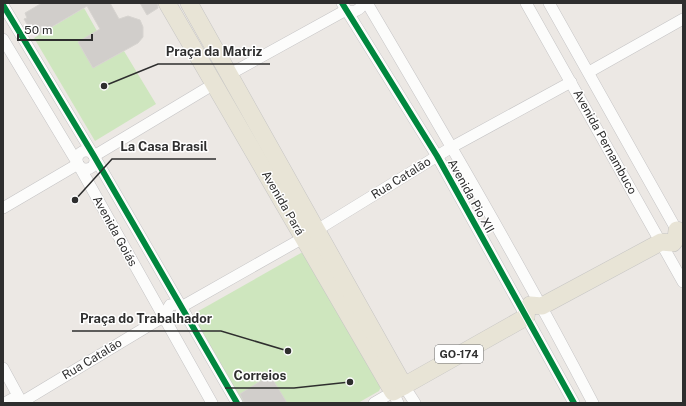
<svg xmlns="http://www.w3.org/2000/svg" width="686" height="406" viewBox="0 0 686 406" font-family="'Public Sans',sans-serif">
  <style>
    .green { fill: #cee6be }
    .building { fill: #d1cecb; stroke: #d7d4d0 }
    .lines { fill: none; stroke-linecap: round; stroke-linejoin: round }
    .minor-casing { stroke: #c5c4c5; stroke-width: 12 }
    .primary-casing { stroke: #c6c5c4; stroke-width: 18 }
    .minor { stroke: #fcfcfb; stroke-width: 11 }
    .primary { stroke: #e8e4d6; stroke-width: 17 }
    .cycleway-casing { stroke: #fff; stroke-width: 8 }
    .cycleway { stroke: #00873e; stroke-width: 6 }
    .labels { text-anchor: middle; stroke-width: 3; stroke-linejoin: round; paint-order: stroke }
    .shield { fill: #fff; stroke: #6d6d6d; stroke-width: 1 }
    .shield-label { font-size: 11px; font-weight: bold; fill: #2e2e2e }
    .street-label { font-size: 12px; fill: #2e2e2e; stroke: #fff }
    .leader { fill: none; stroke: #2e2e2e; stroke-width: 1.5 }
    .callout-dot { fill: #2e2e2e; stroke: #fff; stroke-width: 1.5 }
    .callout-label { font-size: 13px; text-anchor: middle; font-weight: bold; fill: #2e2e2e; stroke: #fff; stroke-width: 3; stroke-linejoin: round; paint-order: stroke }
  </style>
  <rect width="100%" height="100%" fill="#ece8e4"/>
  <g class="green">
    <path d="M84,8L97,31L78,42L93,68L124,51L156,104L95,141L34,38Z"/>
    <path d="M301,253L308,254L382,385L379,391L358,403H243L193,317L195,313Z"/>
  </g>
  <g class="building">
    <path d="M42,3H110L119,19L128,16L140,20L143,27V37L138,43L93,68L78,42L100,29L87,6L38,35L34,28L31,31L24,19L27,18L25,13Z"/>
    <path d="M140,3H157L158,8L147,15Z"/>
    <path d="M270,375L287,403H244L240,394Z"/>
  </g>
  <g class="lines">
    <defs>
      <g id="minor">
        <path d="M342,3L437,156L574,403"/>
        <path d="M367,3C445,135 522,267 593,403"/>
        <path d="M526,3L683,282"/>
        <path d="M549,3L680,236"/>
        <path d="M3,5L94,156L237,403"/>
        <path d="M3,39L78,164L212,403"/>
        <path d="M589,72L683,19"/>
        <path d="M230,74L346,10C353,13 360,11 363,3"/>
        <circle cx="86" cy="160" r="9"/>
        <path d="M94,156L214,84"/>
        <path d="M3,208L78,164"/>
        <path d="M317,230L452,147L571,82"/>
        <path d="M163,317C172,322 182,318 183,306L303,238"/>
        <path d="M3,368L22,403"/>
        <path d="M404,386L415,403"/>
        <path d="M22,402L163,317L170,305L177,304L183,306"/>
        <path d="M5,403L12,399L22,402"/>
        <path d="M374,403L393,392L398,403"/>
      </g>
      <g id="primary">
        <path d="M167,3L393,392L526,317"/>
        <path d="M189,3L404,386"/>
        <path d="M526,317L527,309L530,305L542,306L661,242L673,243L676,239L677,230"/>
      </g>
    </defs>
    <use href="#minor" class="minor-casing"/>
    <use href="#primary" class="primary-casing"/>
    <use href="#minor" class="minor"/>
    <use href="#primary" class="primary"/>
    <defs>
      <g id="cycleway">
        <path d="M342,3L437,156L574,403"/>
        <path d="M3,5L94,156L237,403"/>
      </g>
    </defs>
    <use href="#cycleway" class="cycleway-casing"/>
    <use href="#cycleway" class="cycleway"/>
  </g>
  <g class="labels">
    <rect class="shield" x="435" y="345" width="48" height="18" rx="3"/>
    <g class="shield-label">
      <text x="459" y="358">GO-174</text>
    </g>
    <g class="street-label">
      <text transform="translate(605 142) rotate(61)" y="4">Avenida Pernambuco</text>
      <text transform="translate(401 178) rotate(-32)" y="4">Rua Catalão</text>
      <text transform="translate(471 196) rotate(61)" y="4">Avenida Pio XII</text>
      <text transform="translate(283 203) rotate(60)" y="4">Avenida Pará</text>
      <text transform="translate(115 231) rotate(61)" y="4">Avenida Goiás</text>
      <text transform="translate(92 359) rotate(-31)" y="4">Rua Catalão</text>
    </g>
  </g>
  <path class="leader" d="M104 86L158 64H270M75 200L112 159H216M288 351L221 331H72M350 382L294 388H225"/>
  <g class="callout-dot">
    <circle cx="104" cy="86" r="4"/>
    <circle cx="75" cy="200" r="4"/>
    <circle cx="288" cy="351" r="4"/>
    <circle cx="350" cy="382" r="4"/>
  </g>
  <g class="callout-label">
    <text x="214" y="56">Praça da Matriz</text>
    <text x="164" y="151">La Casa Brasil</text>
    <text x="146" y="323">Praça do Trabalhador</text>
    <text x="260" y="380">Correios</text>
  </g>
  <rect width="686" height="406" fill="none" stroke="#2e2e2e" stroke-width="8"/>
  <path d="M18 34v6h74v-6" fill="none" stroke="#2e2e2e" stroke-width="2"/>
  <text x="24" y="34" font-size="12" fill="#2e2e2e" stroke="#ffffff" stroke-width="3" paint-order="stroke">50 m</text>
</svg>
